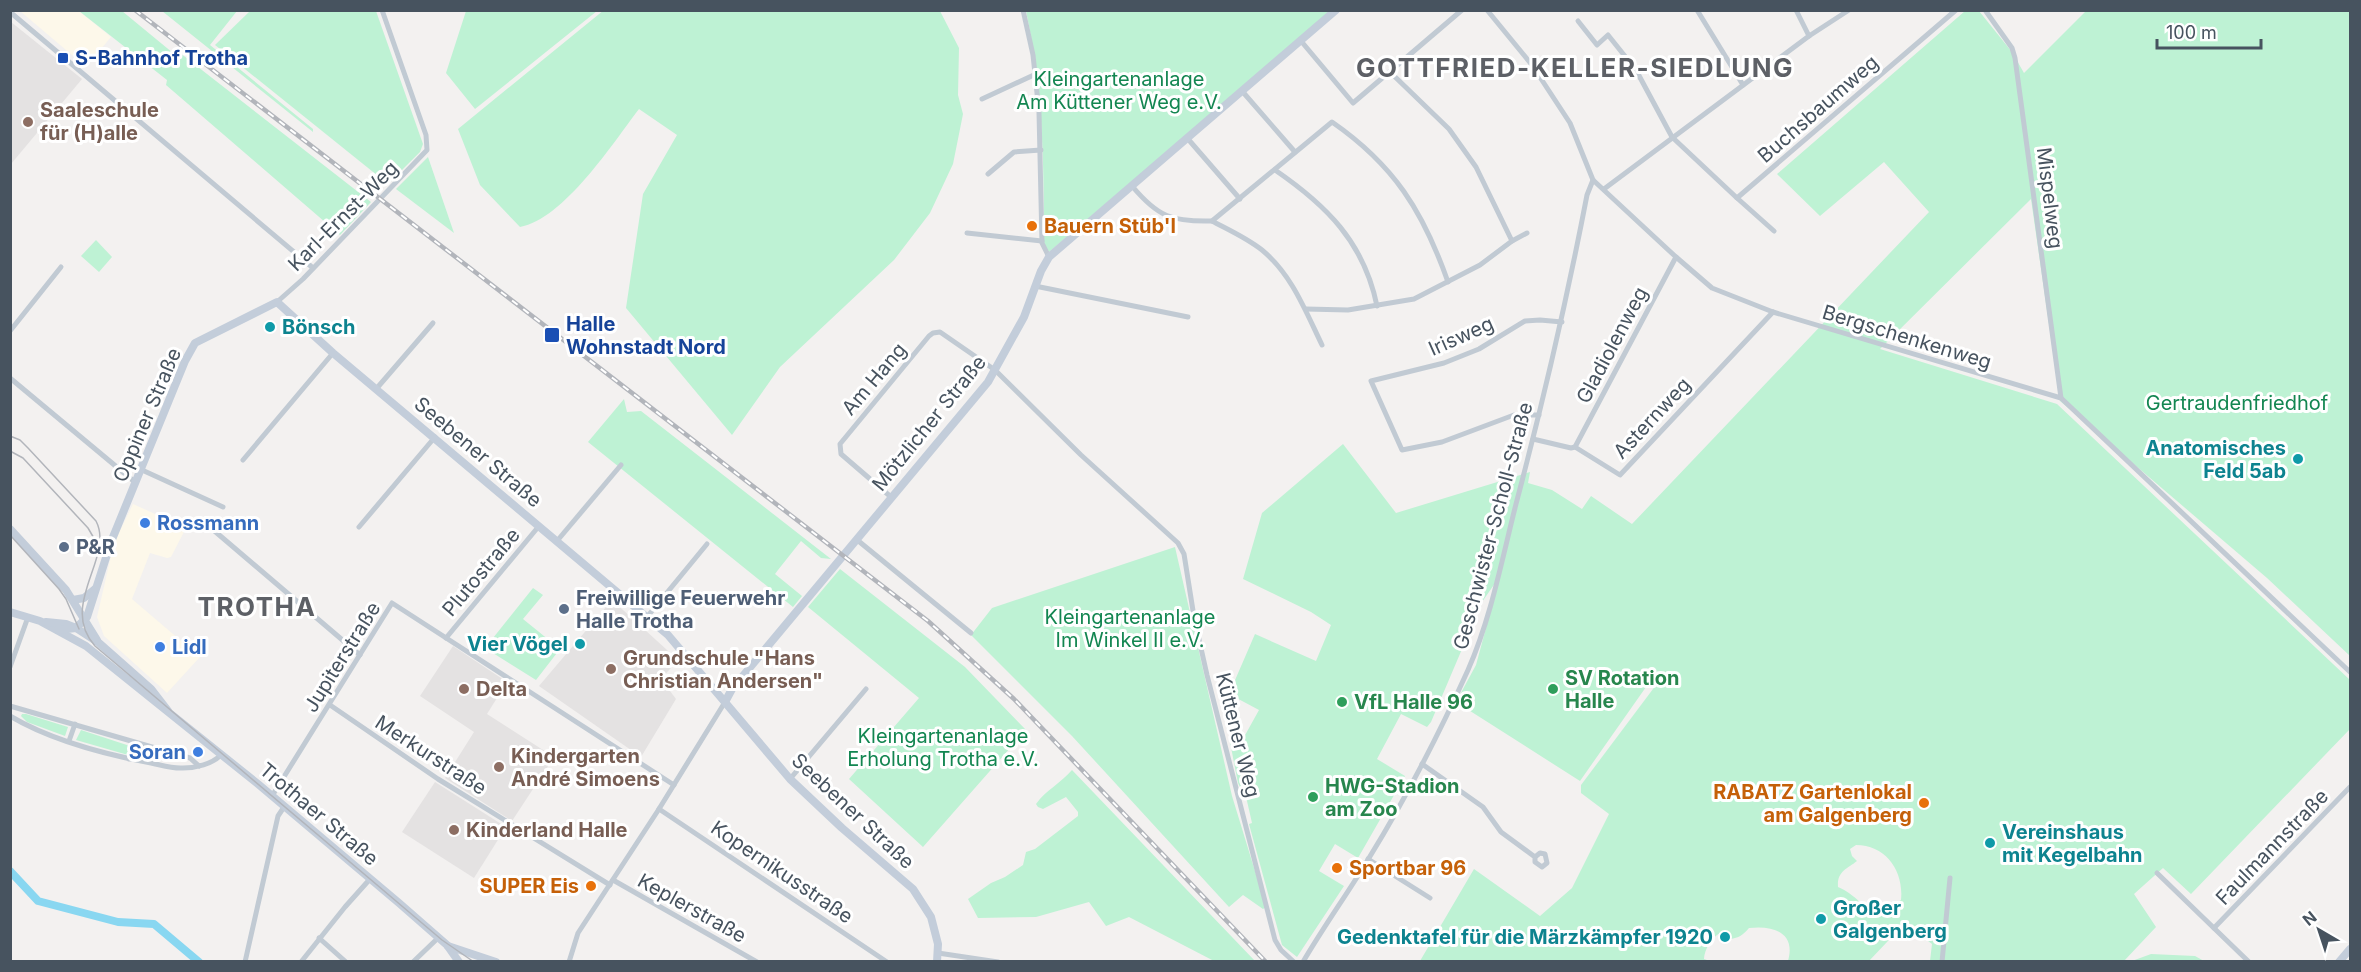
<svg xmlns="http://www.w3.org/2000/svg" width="2361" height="972" viewBox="0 0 2361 972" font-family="Inter,sans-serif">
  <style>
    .commercial { fill: #fdf8ea }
    .education { fill: #e4e2e2 }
    .green { fill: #bef2d4; fill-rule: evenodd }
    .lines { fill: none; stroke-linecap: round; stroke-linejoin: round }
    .canal { stroke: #89d7f1; stroke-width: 8 }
    .street { stroke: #c1cad3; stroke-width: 5 }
    .secondary { stroke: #c3cdda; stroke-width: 8 }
    .tram { stroke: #b2b5bb; stroke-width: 1.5 }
    .rail-casing { stroke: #b2b5bb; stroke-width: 4.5 }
    .rail { stroke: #fff; stroke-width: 2; stroke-dasharray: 7; stroke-linecap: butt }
    .transit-dot { fill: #1a4fb4; stroke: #fff; stroke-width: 2 }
    .education-dot { fill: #8d6e63; stroke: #fff; stroke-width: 2 }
    .food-dot { fill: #e8710a; stroke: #fff; stroke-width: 2 }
    .culture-dot { fill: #0f9aa8; stroke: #fff; stroke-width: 2 }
    .shop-dot { fill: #3f7fe0; stroke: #fff; stroke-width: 2 }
    .service-dot { fill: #5c6f8a; stroke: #fff; stroke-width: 2 }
    .leisure-dot { fill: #2e9e5b; stroke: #fff; stroke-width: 2 }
    .labels { text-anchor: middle; stroke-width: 6; stroke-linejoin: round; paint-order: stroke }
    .transit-label { font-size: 20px; font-weight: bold; fill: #164399; stroke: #fff; text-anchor: start }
    .park-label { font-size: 20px; fill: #138651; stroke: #fff }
    .street-label { font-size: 20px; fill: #47535f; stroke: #fff }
    .education-label { font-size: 20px; font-weight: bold; fill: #785e54; stroke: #fff; text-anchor: start }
    .food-label { font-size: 20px; font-weight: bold; fill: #c56008; stroke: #fff; text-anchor: start }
    .culture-label { font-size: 20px; font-weight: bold; fill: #0d838f; stroke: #fff; text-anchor: start }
    .shop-label { font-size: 20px; font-weight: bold; fill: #366cbe; stroke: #fff; text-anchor: start }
    .service-label { font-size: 20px; font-weight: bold; fill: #4e5e75; stroke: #fff; text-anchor: start }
    .leisure-label { font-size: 20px; font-weight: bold; fill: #27864d; stroke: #fff; text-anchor: start }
    .district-label { font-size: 26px; font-weight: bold; letter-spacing: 1.5px; fill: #5d6066; stroke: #fff }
  </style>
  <rect width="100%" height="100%" fill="#f3f1f0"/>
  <g class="commercial">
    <path d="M20,11H79L111,37L86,67Z"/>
    <path d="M133,504L186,528L171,557L167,558L150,553L132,599L200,657L167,693L104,636L97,617L114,543Z"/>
  </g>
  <g class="education">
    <path d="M11,22L82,79L11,164Z"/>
    <path d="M612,600L678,660L661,679L676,699L641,757L539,686Z"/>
    <path d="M453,646L507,682L487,714L554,757L512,821L445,778L474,732L420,696Z"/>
    <path d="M435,782L506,827L474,878L402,832Z"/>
  </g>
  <g class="green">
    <path d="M604,10L940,11L959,48L958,95L963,114L953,164L930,213L894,260L780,367L732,435L626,308L643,194L677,135L639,109C613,143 564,219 520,227L480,185L458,129Z"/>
    <path d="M79,11H122L173,53L175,49L371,202L340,235L166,85L167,80Z"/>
    <path d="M162,11H237L210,45L313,129V132Z"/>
    <path d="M250,11H376L423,144L420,152L388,184L215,45Z"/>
    <path d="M466,11V10L597,11L475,109L446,73Z"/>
    <path d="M1026,11H1332L1049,252L1044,243C1044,161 1043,91 1026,11Z"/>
    <path d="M1965,11H1979L2012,52L2024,73L2086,11H2350V656L2267,578L2060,401L2031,199L1880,349L2057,404L2350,680V729L2191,894L2163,868L2134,894L2156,927L2124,961H1930L1932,944L1905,923L1869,961H1788C1796,933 1774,925 1749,928C1743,935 1739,938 1730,939L1720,933C1712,937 1704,950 1704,959L1710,961H1420L1474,869L1540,916L1572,888L1609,814L1581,793V785L1659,681L1653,677L1580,781L1456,702L1476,665L1500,576L1482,602L1431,722L1427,727L1401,714L1377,759L1405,776L1358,858L1335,844L1319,871L1344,886L1297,957L1282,945L1249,824L1252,823L1247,801L1238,783L1230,742L1244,737L1259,710L1229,694L1255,634L1316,661L1331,625L1311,612L1243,579L1262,513L1343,444L1396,513L1530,472L1528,483L1552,490L1582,509L1591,496L1632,524L1929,212L1884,162L1820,216L1777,174ZM1856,845C1886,845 1904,871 1901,900L1882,915C1862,909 1856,894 1838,887C1837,871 1847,869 1857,861L1852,856L1850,849Z"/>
    <path d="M428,157L454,233L396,189Z"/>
    <path d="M96,240L112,257L99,272L81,256Z"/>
    <path d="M624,399L627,412L641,411L831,559L821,558L801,541L778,570L775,574L802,596L793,607L588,442Z"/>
    <path d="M1175,547L1232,796L1266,907L1263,909L1243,895L1229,907L1072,736L971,635L992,608Z"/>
    <path d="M840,569L965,667L1026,730L923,847L849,779L919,698L808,607Z"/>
    <path d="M533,588L543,595L523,619L560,649L536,680L485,648Z"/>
    <path d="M22,714H26L68,727L65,736L27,722L21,716Z"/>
    <path d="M81,730L130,746L128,755L76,740Z"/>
    <path d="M1072,770L1255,961H1214L1129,917L1106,926L1089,902L1036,917L978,918L968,899L991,883L1005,877L1023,865L1026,852L1035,849L1078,816V812L1066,797L1043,809L1038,807L1036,804C1046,790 1061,783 1072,770Z"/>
    <path d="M2151,954L2195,956L2204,961H2132Z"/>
  </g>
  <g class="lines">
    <path class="canal" d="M10,871L38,901L118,922L154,924L199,962"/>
    <g class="street">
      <path d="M1023,10L1033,55L1039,112L1042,243L1049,257"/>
      <path d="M1487,10L1532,65L1570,123L1593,180L1676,257L1712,288L1773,312L2061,398L2350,672"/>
      <path d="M1697,10L1743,85"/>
      <path d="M1796,10L1809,36"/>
      <path d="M1985,10L2012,48L2015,58L2061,398"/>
      <path d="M10,12L313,268"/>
      <path d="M1578,21L1597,45L1608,35L1636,70L1672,137L1737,198"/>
      <path d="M1301,41L1353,103L1462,10"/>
      <path d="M1390,72L1449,129L1476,167L1512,241"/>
      <path d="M1242,91L1295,152"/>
      <path d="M982,99L1036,74"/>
      <path d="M1188,139L1240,199"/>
      <path d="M1275,170C1326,205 1364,242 1377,306"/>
      <path d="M988,174L1014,152L1041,150"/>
      <path d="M1132,186C1158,217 1172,222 1212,221L1332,122C1394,165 1423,211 1448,282"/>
      <path d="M1604,189L1809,36L1849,10"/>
      <path d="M1212,221C1229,230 1247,238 1262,250C1292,275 1305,310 1322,345"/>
      <path d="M1774,231L1737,198L1956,10"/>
      <path d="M967,233L1042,241"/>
      <path d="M1035,286L1188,317"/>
      <path d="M277,302L303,279L427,150L426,135L382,10"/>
      <path d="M1306,309L1348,310L1414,299L1480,265L1512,241L1527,233"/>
      <path d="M10,331L61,267"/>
      <path d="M10,378L136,483"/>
      <path d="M377,388L433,323"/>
      <path d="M1539,415H1514L1442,442L1402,450L1371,381L1444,363L1479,349L1525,321L1540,320L1562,322"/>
      <path d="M1533,439L1571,448L1575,447L1620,475L1773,312"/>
      <path d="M1575,447L1676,257"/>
      <path d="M243,460L333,353"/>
      <path d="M142,470L223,507"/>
      <path d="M891,497L841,454L840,444L929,336L933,333L940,332L995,370L1081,455L1178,543L1184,554L1194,617L1207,675L1275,940L1281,950L1294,962"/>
      <path d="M359,527L435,437"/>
      <path d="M211,528L360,655"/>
      <path d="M856,539L971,633"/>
      <path d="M557,541L621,465"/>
      <path d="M647,617L707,544"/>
      <path d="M446,638L539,526"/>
      <path d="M10,667L28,617"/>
      <path d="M330,705L438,779L610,885"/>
      <path d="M10,706L190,758L199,766"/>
      <path d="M10,716C52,741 103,754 151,763C161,765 173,769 183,768C196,768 212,764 221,755"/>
      <path d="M69,741L75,724"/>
      <path d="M129,759L134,743"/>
      <path d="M1422,764L1483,807L1501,832L1535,857V862L1542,867L1547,863L1545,854L1540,853L1535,857"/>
      <path d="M790,779L866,689"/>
      <path d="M272,796L392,603L674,785"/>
      <path d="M659,809L887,962"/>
      <path d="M1368,859L1430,898"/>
      <path d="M2157,873L2249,962"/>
      <path d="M613,880L757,962"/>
      <path d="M2214,928L2350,787"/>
      <path d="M319,938L346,962"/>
      <path d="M938,953L998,962"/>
      <path d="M245,962L278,816L284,807"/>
      <path d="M301,962L345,907L370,879"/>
      <path d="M413,962L438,938"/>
      <path d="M569,962L578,933L659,809L725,702"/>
      <path d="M1303,962C1324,926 1348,893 1369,858C1406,798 1439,734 1468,670C1491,618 1502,559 1516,504C1543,402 1567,299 1587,195L1593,180"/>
      <path d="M1942,962L1950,878"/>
    </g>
    <g class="secondary">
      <path d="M10,529L66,590L97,640"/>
      <path d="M73,600L84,598L95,589"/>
      <path d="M10,612L40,621L86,646L258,784L399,903L447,945L459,962"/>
      <path d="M46,622L66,624L76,628L99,643L151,689L168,711"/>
      <path d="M58,630L76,628L87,617L111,542L185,361L195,343L277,302L333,353L668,635L790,779L842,828L913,889L931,917L938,944L937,962"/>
      <path d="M725,702L732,689L988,382L1024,317L1041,271L1049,257L1336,10"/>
      <path d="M448,946L496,962"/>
      <path d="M2339,962L2350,949"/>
    </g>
    <g class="tram">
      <path d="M10,436L20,440L28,448L96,521C115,557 58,605 95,646L442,940L474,962"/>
      <path d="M10,451L23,458L88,528L95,540V549"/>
      <path d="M10,535L59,589L66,599L79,629"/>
    </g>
    <defs>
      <path id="rail" d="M135,10L928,621L1014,699L1266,962"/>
    </defs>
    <use href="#rail" class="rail-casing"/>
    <use href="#rail" class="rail"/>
  </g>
  <g class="transit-dot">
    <rect x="57" y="52" width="12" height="12" rx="3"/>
    <rect x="544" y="327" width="16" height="16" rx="3"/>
  </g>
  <g class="education-dot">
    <circle cx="28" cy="122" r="6"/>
    <circle cx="611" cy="669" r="6"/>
    <circle cx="464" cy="689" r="6"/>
    <circle cx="499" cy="767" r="6"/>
    <circle cx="454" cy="830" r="6"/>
  </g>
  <g class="food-dot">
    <circle cx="1032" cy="226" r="6"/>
    <circle cx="1924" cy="803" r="6"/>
    <circle cx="1337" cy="868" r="6"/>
    <circle cx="591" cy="886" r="6"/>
  </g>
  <g class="culture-dot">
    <circle cx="270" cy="327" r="6"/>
    <circle cx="2298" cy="459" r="6"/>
    <circle cx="580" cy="644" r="6"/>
    <circle cx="1990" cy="843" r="6"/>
    <circle cx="1821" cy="919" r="6"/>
    <circle cx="1725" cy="937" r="6"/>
  </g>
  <g class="shop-dot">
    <circle cx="145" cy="523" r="6"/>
    <circle cx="160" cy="647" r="6"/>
    <circle cx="198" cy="752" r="6"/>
  </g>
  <g class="service-dot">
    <circle cx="64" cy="547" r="6"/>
    <circle cx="564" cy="609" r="6"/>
  </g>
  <g class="leisure-dot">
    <circle cx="1553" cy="689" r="6"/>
    <circle cx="1342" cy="702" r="6"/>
    <circle cx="1313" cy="797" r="6"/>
  </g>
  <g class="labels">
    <g class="transit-label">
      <text x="75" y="65">S-Bahnhof Trotha</text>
      <text x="566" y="331">Halle<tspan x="566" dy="23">Wohnstadt Nord</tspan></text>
    </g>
    <g class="park-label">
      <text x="1119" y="86">Kleingartenanlage<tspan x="1119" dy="23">Am Küttener Weg e.V.</tspan></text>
      <text x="2237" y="410">Gertraudenfriedhof</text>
      <text x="1130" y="624">Kleingartenanlage<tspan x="1130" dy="23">Im Winkel II e.V.</tspan></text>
      <text x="943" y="743">Kleingartenanlage<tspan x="943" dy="23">Erholung Trotha e.V.</tspan></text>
    </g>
    <g class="street-label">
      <text transform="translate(1818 109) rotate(-41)" y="7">Buchsbaumweg</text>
      <text transform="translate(2050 198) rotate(83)" y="7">Mispelweg</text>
      <text transform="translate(343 216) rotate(-45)" y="7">Karl-Ernst-Weg</text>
      <text transform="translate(1461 336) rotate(-24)" y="7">Irisweg</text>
      <text transform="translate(1907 337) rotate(17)" y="7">Bergschenkenweg</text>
      <text transform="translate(1612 345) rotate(-62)" y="7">Gladiolenweg</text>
      <text transform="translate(874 379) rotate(-50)" y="7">Am Hang</text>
      <text transform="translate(147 415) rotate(-67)" y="7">Oppiner Straße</text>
      <text transform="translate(1652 418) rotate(-47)" y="7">Asternweg</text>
      <text transform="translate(929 423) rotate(-51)" y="7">Mötzlicher Straße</text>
      <text transform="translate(478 452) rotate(40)" y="7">Seebener Straße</text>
      <text transform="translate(1493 526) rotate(-75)" y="7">Geschwister-Scholl-Straße</text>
      <text transform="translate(481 572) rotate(-50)" y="7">Plutostraße</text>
      <text transform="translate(342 657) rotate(-58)" y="7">Jupiterstraße</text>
      <text transform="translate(1238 735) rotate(76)" y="7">Küttener Weg</text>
      <text transform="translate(431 755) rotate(33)" y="7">Merkurstraße</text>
      <text transform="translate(853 811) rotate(43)" y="7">Seebener Straße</text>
      <text transform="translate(319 814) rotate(40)" y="7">Trothaer Straße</text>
      <text transform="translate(2272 847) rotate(-46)" y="7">Faulmannstraße</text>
      <text transform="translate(782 872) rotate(34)" y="7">Kopernikusstraße</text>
      <text transform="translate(692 908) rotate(29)" y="7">Keplerstraße</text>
    </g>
    <g class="education-label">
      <text x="40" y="117">Saaleschule<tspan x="40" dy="23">für (H)alle</tspan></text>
      <text x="623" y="665">Grundschule "Hans<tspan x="623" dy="23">Christian Andersen"</tspan></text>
      <text x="476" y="696">Delta</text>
      <text x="511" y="763">Kindergarten<tspan x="511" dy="23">André Simoens</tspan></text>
      <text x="466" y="837">Kinderland Halle</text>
    </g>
    <g class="food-label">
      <text x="1044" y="233">Bauern Stüb'l</text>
      <text x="1912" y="799" text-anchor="end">RABATZ Gartenlokal<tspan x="1912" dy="23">am Galgenberg</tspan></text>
      <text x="1349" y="875">Sportbar 96</text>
      <text x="579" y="893" text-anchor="end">SUPER Eis</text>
    </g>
    <g class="culture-label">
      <text x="282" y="334">Bönsch</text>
      <text x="2286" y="455" text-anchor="end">Anatomisches<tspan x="2286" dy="23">Feld 5ab</tspan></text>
      <text x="568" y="651" text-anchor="end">Vier Vögel</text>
      <text x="2002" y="839">Vereinshaus<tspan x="2002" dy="23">mit Kegelbahn</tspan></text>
      <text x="1833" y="915">Großer<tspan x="1833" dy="23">Galgenberg</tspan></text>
      <text x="1713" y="944" text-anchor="end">Gedenktafel für die Märzkämpfer 1920</text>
    </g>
    <g class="shop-label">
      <text x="157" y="530">Rossmann</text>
      <text x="172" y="654">Lidl</text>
      <text x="186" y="759" text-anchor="end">Soran</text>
    </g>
    <g class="service-label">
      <text x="76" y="554">P&amp;R</text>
      <text x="576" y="605">Freiwillige Feuerwehr<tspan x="576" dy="23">Halle Trotha</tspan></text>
    </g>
    <g class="leisure-label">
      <text x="1565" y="685">SV Rotation<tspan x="1565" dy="23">Halle</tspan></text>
      <text x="1354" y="709">VfL Halle 96</text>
      <text x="1325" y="793">HWG-Stadion<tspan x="1325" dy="23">am Zoo</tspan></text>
    </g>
    <g class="district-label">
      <text x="1575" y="77">GOTTFRIED-KELLER-SIEDLUNG</text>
      <text x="257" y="616">TROTHA</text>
    </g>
  </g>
  <rect width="2361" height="972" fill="none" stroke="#47535f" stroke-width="24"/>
  <g transform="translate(2319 930) rotate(321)" stroke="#ffffff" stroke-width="4.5" paint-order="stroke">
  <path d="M0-4.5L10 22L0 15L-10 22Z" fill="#47535f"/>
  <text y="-9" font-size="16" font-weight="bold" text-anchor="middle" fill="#47535f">N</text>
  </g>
  <path d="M2157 39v9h104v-9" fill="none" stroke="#47535f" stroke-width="3"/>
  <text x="2166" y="39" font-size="18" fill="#47535f" stroke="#ffffff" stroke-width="4.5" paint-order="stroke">100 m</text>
</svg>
